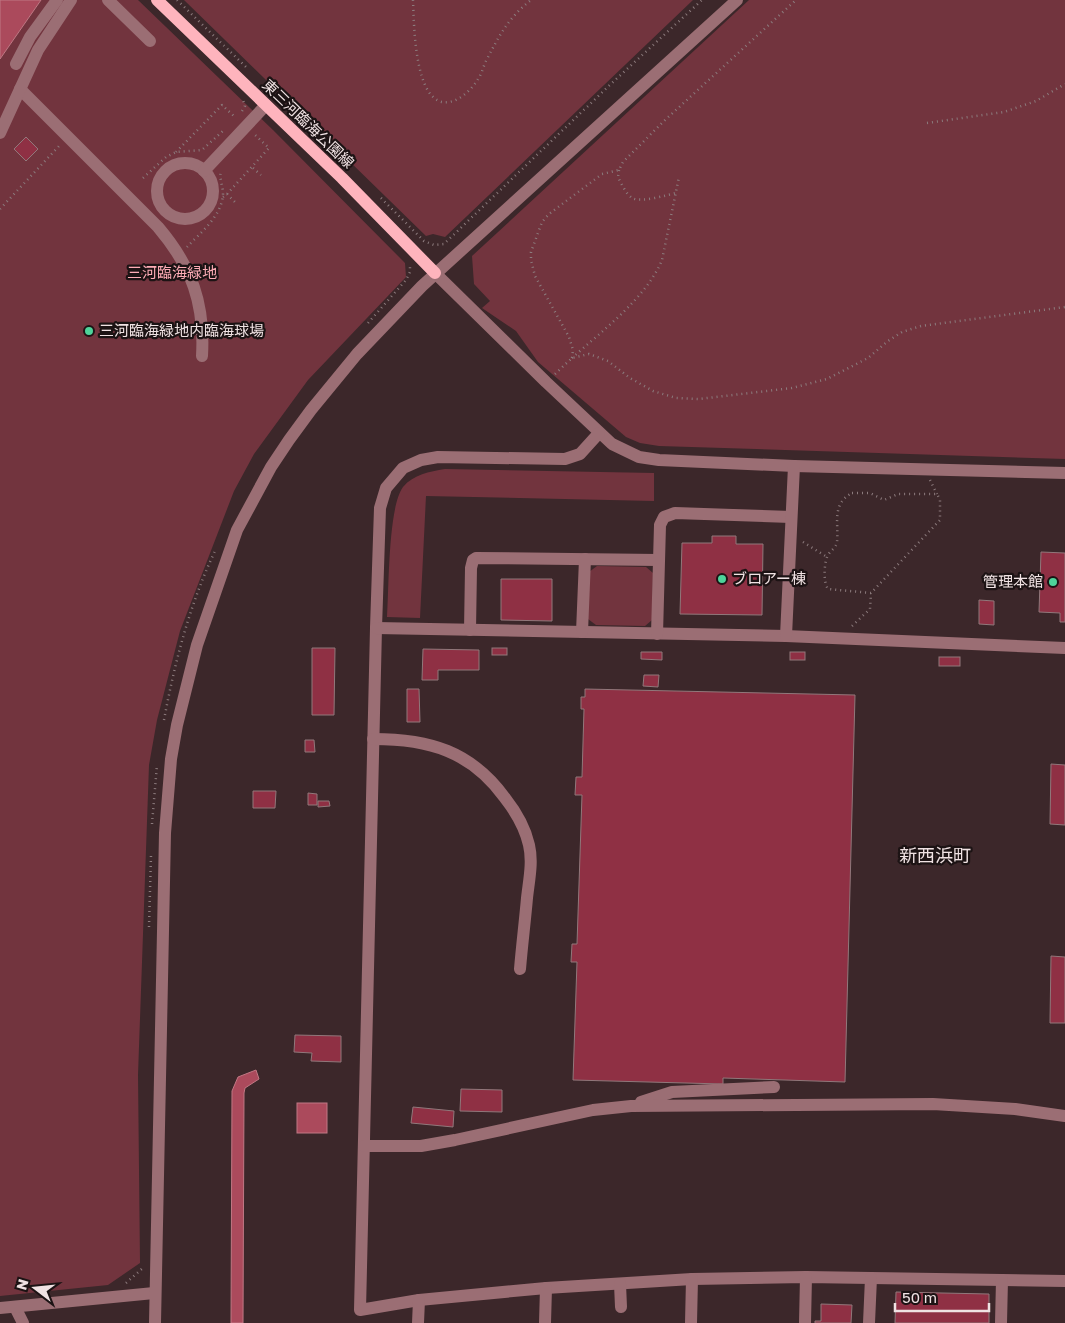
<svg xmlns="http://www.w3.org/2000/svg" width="1065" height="1323" viewBox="0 0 1065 1323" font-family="'Golos Text','Noto Sans JP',sans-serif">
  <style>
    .green { fill: #72343e }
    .water { fill: #ab4a5c; stroke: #c07884 }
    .building { fill: #8f3044; stroke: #91787b }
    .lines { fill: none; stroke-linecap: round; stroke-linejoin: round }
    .path { stroke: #8c7b7d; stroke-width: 2.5; stroke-dasharray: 1 4; stroke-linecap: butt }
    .minor { stroke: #9b6e74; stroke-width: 12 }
    .major { stroke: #feb4bd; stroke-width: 12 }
    .poi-dot { fill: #4ed39a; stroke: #1c1314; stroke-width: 2 }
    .labels { text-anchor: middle; stroke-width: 4.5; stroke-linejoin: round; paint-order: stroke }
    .street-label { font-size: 15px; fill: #f0e2e3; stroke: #1c1314 }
    .park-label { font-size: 15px; fill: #fdacb6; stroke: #1c1314 }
    .poi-label { font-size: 15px; fill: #f0e2e3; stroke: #1c1314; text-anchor: start }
    .quarter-label { font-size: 18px; fill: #f0e2e3; stroke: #1c1314 }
  </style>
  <rect width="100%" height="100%" fill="#3c272a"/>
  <g class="green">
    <path d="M41,0H138L273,130L405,263L406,277L308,380L254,454L234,491L180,631L157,720L149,765L138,1075L140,1263L108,1285L0,1296V59Z"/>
    <path d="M184,0H693L445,237L433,234L426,236Z"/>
    <path d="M749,0H1065V459L659,446L640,443L626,437L538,362L516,331L482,308L490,301L474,284L472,256Z"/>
    <path d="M445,469L654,473V501L426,496L420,618L387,617C389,590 388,507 403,487C414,474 429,472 445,469Z"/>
    <path d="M597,566L646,567L653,573L652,620L645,626L596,625L588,619L589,572Z"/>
  </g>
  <g class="water">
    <path d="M0,0H41L0,59Z"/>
    <path d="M256,1070L259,1079L245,1088L244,1093L243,1323H231L232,1091L238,1077Z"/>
    <rect x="297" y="1103" width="30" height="30"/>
  </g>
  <g class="building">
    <path d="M26,137L38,149L26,161L14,149Z"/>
    <path d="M712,536H736V544H763L762,615L680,614L682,543H712Z"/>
    <path d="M1041,552L1065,553V622H1060V613L1039,612Z"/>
    <path d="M501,579H552V621L501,620Z"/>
    <path d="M979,600L994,601V625L979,624Z"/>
    <path d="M312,648H335L334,715H312Z"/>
    <rect x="492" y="648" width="15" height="7"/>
    <path d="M423,649L479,650V670H438V680H422Z"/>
    <path d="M641,652H662V660L641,659Z"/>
    <rect x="790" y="652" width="15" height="8"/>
    <rect x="939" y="657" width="21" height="9"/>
    <path d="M644,675H659L658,687L643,686Z"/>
    <path d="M407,689H419L420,722H407Z"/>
    <path d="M585,689L855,695L845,1082L723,1078V1084L573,1080L577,962H571L572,944H577L582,795H575L576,777H582L584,709H581V697H585Z"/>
    <path d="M305,740H314L315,752H305Z"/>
    <path d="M1051,764L1065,765V825L1050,824Z"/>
    <path d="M253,791H276L275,808H253Z"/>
    <path d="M308,793L317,794V805H308Z"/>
    <path d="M318,801H329L330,806L318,807Z"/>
    <path d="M1051,956L1065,957V1023H1050Z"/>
    <path d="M295,1035L341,1036V1062L311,1061L312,1053L294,1052Z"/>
    <path d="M461,1089L502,1090V1112L460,1111Z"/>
    <path d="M413,1107L454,1111L453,1127L411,1123Z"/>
    <path d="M896,1292L989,1294V1323H895Z"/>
    <path d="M821,1304L852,1305L851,1323H815V1321H821Z"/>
  </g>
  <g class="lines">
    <g class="path">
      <path d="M177,0L246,67"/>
      <path d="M413,0C414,23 414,108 449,102C461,100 472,89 478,79C482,74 483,67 486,61C499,36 508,18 531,0"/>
      <path d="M242,111L245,106L243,100"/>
      <path d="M927,123L1004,112L1036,101L1065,84"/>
      <path d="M176,152L222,105L236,118"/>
      <path d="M253,168L261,175"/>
      <path d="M619,170L618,177C621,183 626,194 632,198C641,203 667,195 676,193"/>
      <path d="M143,178L166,157L176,152L202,150L224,130"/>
      <path d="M227,194L237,204"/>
      <path d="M223,197L227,194L269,148L254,134"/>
      <path d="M381,198L424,241L434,245L444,244L613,82L702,0"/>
      <path d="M0,209L60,145"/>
      <path d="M187,247C201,232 222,216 223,194C223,186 219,179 221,170"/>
      <path d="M368,323L406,280L410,272V264"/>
      <path d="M572,358L573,350L569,337L535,276L531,260V252L542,222L549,214L602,174L619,170L623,162L664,121L796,0"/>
      <path d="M572,358C602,331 647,297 662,260L679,177"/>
      <path d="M555,374L572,358L589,354L608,361L630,378L653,391L676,398L699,399L792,388L827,379L868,358L888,341L902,332L921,326L1065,307"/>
      <path d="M930,480L937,494"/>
      <path d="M852,493H870L884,500L898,494H937L940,500V520L871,593L828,589C823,582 824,562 828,555C831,550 836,548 837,542C839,524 831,504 852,493Z"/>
      <path d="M803,542L827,557"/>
      <path d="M852,626L870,609L871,594"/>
      <path d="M164,720C175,661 190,603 216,549"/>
      <path d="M152,824L157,765"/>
      <path d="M149,927L151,855"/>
      <path d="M126,1283L144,1267"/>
    </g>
    <g class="minor">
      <path d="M108,0L150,41"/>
      <path d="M16,64L30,37L57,0"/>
      <path d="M20,89L158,227C192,267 205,304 202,356"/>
      <path d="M0,133L38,50L71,0"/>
      <circle cx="185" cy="191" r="28"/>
      <path d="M204,171L266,105"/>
      <path d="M435,273L546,382L612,444L639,457L659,460L794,466L1065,473"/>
      <path d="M599,433L580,454L565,459L438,457L421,460L403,468L386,488L380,508L376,628L360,1310L419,1300L546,1288L692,1279L806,1277L1065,1281"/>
      <path d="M376,628L786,636L1065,648"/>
      <path d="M470,630L471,568L473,560L476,558L658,560"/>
      <path d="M582,632L585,559"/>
      <path d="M657,634L660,525L664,517L675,513L791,517"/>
      <path d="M786,636L794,466"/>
      <path d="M373,739C429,739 471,751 505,798C516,812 525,827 529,845C533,862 529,880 527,898C525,921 522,945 520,969"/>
      <path d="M641,1102L672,1092L774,1087"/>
      <path d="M364,1146H421L455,1140L593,1110L631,1106L933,1104L1015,1109L1065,1116"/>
      <path d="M620,1284L621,1307"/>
      <path d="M15,1307L23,1323"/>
      <path d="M0,1308L154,1293"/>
      <path d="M155,1323L165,833L171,759L177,725L197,645L237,530L271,467L289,440L311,410L357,354L422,286L737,0"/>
      <path d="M418,1323L419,1300"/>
      <path d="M545,1323L546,1288"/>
      <path d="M691,1323L692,1279"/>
      <path d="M805,1323L806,1277"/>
      <path d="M869,1323L871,1278"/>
      <path d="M1001,1323L1002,1280"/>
    </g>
    <path class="major" d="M157,0L342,178L435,273"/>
  </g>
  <g class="poi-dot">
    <circle cx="89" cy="331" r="5"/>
    <circle cx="722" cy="579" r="5"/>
    <circle cx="1053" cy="582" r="5"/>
  </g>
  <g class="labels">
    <g class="street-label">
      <text transform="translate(308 124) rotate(44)" y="5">東三河臨海公園線</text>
    </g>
    <g class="park-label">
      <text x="172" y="278">三河臨海緑地</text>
    </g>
    <g class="poi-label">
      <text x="99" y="336">三河臨海緑地内臨海球場</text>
      <text x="732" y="584">ブロアー棟</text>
      <text x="1043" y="587" text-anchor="end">管理本館</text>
    </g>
    <g class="quarter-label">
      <text x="935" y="862">新西浜町</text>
    </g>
  </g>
  <g transform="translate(35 1288) rotate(286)" stroke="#1c1314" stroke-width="4" paint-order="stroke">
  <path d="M0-4L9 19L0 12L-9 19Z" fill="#f0e2e3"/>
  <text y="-8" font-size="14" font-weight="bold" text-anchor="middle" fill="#f0e2e3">N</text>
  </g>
  <path d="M895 1303v8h94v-8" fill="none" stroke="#f0e2e3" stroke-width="2.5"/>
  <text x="902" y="1303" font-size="15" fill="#f0e2e3" stroke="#1c1314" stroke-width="4" paint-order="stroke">50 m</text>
</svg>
